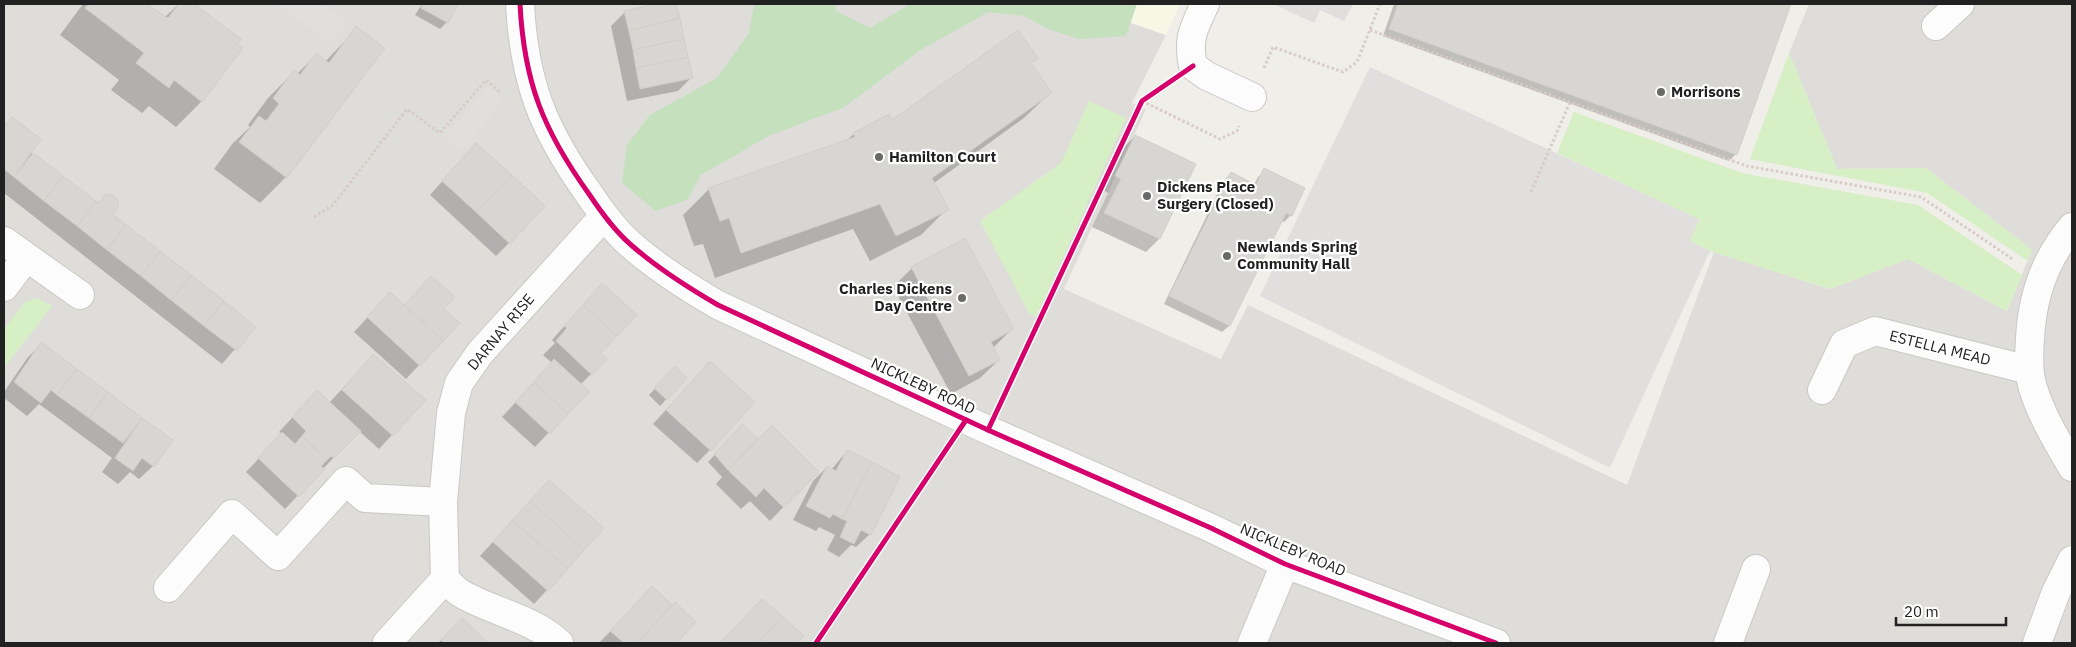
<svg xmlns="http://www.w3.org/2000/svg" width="2076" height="647" viewBox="0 0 2076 647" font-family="'IBM Plex Sans',sans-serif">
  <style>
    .residential { fill: #deddda }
    .education { fill: #f6f7e5 }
    .grass { fill: #d7efc5 }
    .forest { fill: #c5e0bc }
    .parking { fill: #e0dfdd }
    .shadow { fill: #0003 }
    .building { fill: #d7d6d2; stroke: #d2cfca }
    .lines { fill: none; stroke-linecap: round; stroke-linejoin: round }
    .minor-casing { stroke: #c8c8c5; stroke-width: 30 }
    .path { stroke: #d8cbc7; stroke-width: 3; stroke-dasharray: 2.5 2.5; stroke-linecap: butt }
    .minor { stroke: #fdfcfc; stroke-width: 28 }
    .cycleway-casing { stroke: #fff; stroke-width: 8 }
    .cycleway { stroke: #d6006c; stroke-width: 5 }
    .poi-dot { fill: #696967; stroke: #fff; stroke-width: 2 }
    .labels { text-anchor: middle; stroke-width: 4.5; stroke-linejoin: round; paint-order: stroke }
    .poi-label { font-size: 15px; font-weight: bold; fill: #212121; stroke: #fff; text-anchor: start }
    .street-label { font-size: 15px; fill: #212121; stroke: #fff }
  </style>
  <rect width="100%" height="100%" fill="#efeee9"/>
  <path class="residential" d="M4,4H1076L1166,35L1132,103L1146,109L1064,289L1221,359L1248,305L1627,485L1714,252L1830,289L1908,259L2007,311L2032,250L1926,168L1837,169L1789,53L1809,4H2072V643H4Z"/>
  <path class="education" d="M1076,4H1180L1166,35Z"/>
  <g class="grass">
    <path d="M1789,53L1837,169L1926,168L2032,250L2028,261L1927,193L1750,159Z"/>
    <path d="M1089,101L1126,118L1036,317L1029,313L980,221L1061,163Z"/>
    <path d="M1574,112L1742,173L1918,205L2022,275L2007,311L1908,259L1830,289L1710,251L1690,241L1698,219L1557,153Z"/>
    <path d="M37,298L52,306L4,368V329L25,302Z"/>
  </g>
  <path class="forest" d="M754,4H835L836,11L870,28L910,4H1137L1126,36L1079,39L1046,28L1024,16L988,12L919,51L843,108L770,135L701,175L688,199L656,211L622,183L627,145L650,115L717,78L749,33Z"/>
  <g class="parking">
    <path d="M279,4H323L348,22L331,44L278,5Z"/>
    <path d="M1273,4H1353L1344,21L1320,10L1314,23Z"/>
    <path d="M1370,67L1699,219L1690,241L1710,251L1610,468L1260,296Z"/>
    <path d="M487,86L505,100L460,152L445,136Z"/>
  </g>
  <g class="shadow">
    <path d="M83,4H144L165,17L179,4H192L240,39L202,101L176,127L149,106L142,113L111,90L119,80L60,35Z"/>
    <path d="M422,4H457L447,22L440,29L415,15Z"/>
    <path d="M662,4H675L692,77L678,91L627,101L611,26L625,12Z"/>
    <path d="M1394,4H1790L1736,154L1729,161L1383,36Z"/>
    <path d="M357,28L383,48L286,177L260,203L214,169L233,143L250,127L248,125L268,98L294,72L297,74L316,55L325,62Z"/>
    <path d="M1036,58L1030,64L1050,93L1024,118L934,183L947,209L921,235L870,261L853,229L715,278L703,244L694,246L683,215L709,189L846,141L854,134L891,121Z"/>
    <path d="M12,118L32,154L98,204L105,196L111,215L254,327L222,364L4,193V126Z"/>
    <path d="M1135,136L1194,165L1159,239L1146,252L1092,227L1108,193L1103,190L1121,150Z"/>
    <path d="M463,158L509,243L496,256L430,195Z"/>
    <path d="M1265,170L1304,189L1291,215L1284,222L1281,221L1229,326L1222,332L1164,304L1224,180L1231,174L1254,185L1258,177Z"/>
    <path d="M912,268L1012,329L993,348L999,360L980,378L951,394L893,287Z"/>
    <path d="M589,298L600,353L591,374L580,385L588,392L535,447L502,417L552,363L543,355L555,343L552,340Z"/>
    <path d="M377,307L442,309L419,365L406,379L354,332Z"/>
    <path d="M42,344L171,440L153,466L139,479L130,472L118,484L102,472L112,458L39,404L27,416L4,398V392L28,357Z"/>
    <path d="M373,356L392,435L379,449L359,431L285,509L246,472L282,434L279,432L304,405L329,403Z"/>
    <path d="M710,362V450L697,463L653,424Z"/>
    <path d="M675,368L686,378L660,406L649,395Z"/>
    <path d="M742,426L758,441L817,472L770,521L750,501L741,509L716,484L722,477L708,462Z"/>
    <path d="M847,451L870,534L856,547L851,545L839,557L827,550L835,535L819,527L816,531L793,520L813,481L827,467L831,470Z"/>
    <path d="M536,495L547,590L534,604L480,556Z"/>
    <path d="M652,588L672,607L694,622L675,643H599Z"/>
    <path d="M749,614L802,636L796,643H721Z"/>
    <path d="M462,619L486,643H438Z"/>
  </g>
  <g class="building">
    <path d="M89,4H146L168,18L179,4H194L241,39L237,44L243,48L202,102L174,80L169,88L136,63L144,53L85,8Z"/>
    <path d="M423,4H458L448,23L421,8Z"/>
    <path d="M657,4H676L680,18L629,31L624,11Z"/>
    <path d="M1398,4H1791L1737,155L1389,29Z"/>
    <path d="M680,18L684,39L633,50L629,31Z"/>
    <path d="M356,26L385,48L287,178L239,142L259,116L266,121L279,104L273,98L294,70L300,75L316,53L329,63Z"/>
    <path d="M1018,30L1038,58L1031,63L1052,93L932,178L949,210L896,236L880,204L741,253L729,218L720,221L708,188L855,137L853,133L889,114L892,120Z"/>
    <path d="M684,39L688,57L636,68L633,50Z"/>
    <path d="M688,57L693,78L640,89L636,68Z"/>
    <path d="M12,117L41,139L14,177L4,169V127Z"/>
    <path d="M1135,135L1196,164L1160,239L1104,213L1121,179L1115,176Z"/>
    <path d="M476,143L512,175L476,212L442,181Z"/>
    <path d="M33,153L63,176L44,201L14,177Z"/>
    <path d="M1264,168L1305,188L1292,216L1286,213L1230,326L1169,296L1231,172L1256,185Z"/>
    <path d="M512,175L545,206L510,244L476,212Z"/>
    <path d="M63,176L96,201L77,226L44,201Z"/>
    <path d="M111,194L118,200V207L113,214L126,225L107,250L77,226L96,201L99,203L105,195Z"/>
    <path d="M126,225L160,251L141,276L107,250Z"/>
    <path d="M965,238L1014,329L991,342L1000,360L969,376L911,267Z"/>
    <path d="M160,251L191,275L171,300L141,276Z"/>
    <path d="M191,275L224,301L204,326L171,300Z"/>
    <path d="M431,276L455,297L444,309L460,323L443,341L404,305Z"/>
    <path d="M602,283L637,315L617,336L583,305Z"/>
    <path d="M390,292L443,341L420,366L367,317Z"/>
    <path d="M224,301L256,327L237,351L204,326Z"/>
    <path d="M583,305L617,336L601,353L607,359L592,375L556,341L567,328L564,326Z"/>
    <path d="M41,342L77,369L57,395L51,390L41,403L14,382Z"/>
    <path d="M373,354L426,400L393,436L342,390Z"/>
    <path d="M554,359L590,392L568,414L534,382Z"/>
    <path d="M710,361L755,402L711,451L666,410Z"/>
    <path d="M675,366L687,378L667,400L654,388Z"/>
    <path d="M77,369L108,392L89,418L57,395Z"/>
    <path d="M534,382L568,414L550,434L515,402Z"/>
    <path d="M317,390L361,431L334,458L331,456L327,460L302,436L306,431L292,417Z"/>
    <path d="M108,392L142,418L123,443L89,418Z"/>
    <path d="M142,418L173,440L154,467L142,458L133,471L115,458Z"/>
    <path d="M742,424L758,439L728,470L714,454Z"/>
    <path d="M772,425L819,472L784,508L764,488L756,497L728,470Z"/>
    <path d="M282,432L295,444L302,436L327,460L321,466L325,469L299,497L258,458Z"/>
    <path d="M847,450L872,462L842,519L833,514L830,518L806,506L827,466L836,471Z"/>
    <path d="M872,462L900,477L871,535L861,530L854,544L840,537L847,521L842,519Z"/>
    <path d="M549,480L604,528L584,550L530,501Z"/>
    <path d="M530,501L584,550L568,569L512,520Z"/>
    <path d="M512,520L568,569L548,591L493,542Z"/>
    <path d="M652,586L672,605L637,643H624L610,631Z"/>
    <path d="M762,599L783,617L758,643H720Z"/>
    <path d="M675,602L696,622L677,643H637Z"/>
    <path d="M783,617L804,636L797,643H758Z"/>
    <path d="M462,618L488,643H444L441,640Z"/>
  </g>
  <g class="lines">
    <defs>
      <g id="minor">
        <path d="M520,4C524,82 543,130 589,194C601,212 614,230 630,244C657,268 687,287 718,305L988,430L1211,528L1285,564L1496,643"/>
        <path d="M1205,4C1194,28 1187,38 1193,66L1207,76L1252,97"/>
        <path d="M1936,26L1960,4"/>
        <path d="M2072,227C2044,260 2032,297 2030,339C2029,356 2028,372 2033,388C2042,417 2057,441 2072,467"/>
        <path d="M4,241L80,295"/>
        <path d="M4,287L26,258"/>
        <path d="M1822,390L1844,344L1875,331L2029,370"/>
        <path d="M445,579C450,584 456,591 462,594C493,612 532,618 559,643"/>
        <path d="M168,588L232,514L278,556L346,481L365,498L443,502"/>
        <path d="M387,643L445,579L443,502L451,413L459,383L480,353L604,216"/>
        <path d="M1252,643L1285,564"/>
        <path d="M1728,643L1756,569"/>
        <path d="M2037,643L2056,592L2072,560"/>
      </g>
    </defs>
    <use href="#minor" class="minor-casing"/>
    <g class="path">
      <path d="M1370,30L1747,166L1921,197L2014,260"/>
      <path d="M1264,68L1273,47L1343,72L1357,62L1380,4"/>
      <path d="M1142,101L1220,139L1237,131L1239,126"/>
      <path d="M1531,192L1570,102"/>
      <path d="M314,217L333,205L407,109L440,133L486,80L499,91"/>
    </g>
    <use href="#minor" class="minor"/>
    <defs>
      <g id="cycleway">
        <path d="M520,4C524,82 543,130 589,194C601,212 614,230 630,244C657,268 687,287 718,305L988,430L1211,528L1285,564L1496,643"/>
        <path d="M988,430L1142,101L1193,66"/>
        <path d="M816,643L966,420"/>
      </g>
    </defs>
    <use href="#cycleway" class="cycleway-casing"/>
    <use href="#cycleway" class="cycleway"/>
  </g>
  <g class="poi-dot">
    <circle cx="1661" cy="92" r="5"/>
    <circle cx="879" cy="157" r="5"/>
    <circle cx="1147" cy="196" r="5"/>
    <circle cx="1227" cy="256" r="5"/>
    <circle cx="962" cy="298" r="5"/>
  </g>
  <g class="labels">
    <g class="poi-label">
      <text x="1671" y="97">Morrisons</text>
      <text x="889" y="162">Hamilton Court</text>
      <text x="1157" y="192">Dickens Place<tspan x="1157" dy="17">Surgery (Closed)</tspan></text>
      <text x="1237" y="252">Newlands Spring<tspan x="1237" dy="17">Community Hall</tspan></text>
      <text x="952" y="294" text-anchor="end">Charles Dickens<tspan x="952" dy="17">Day Centre</tspan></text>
    </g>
    <g class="street-label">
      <text transform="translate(501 332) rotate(-50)" y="5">DARNAY RISE</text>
      <text transform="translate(1940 348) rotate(14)" y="5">ESTELLA MEAD</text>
      <text transform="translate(923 386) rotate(25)" y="5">NICKLEBY ROAD</text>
      <text transform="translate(1293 550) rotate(23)" y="5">NICKLEBY ROAD</text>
    </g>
  </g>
  <rect width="2076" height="647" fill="none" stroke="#212121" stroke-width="10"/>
  <path d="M1896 617v8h110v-8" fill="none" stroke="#212121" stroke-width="2.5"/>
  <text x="1904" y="617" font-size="15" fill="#212121" stroke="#ffffff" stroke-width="4" paint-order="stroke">20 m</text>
</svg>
